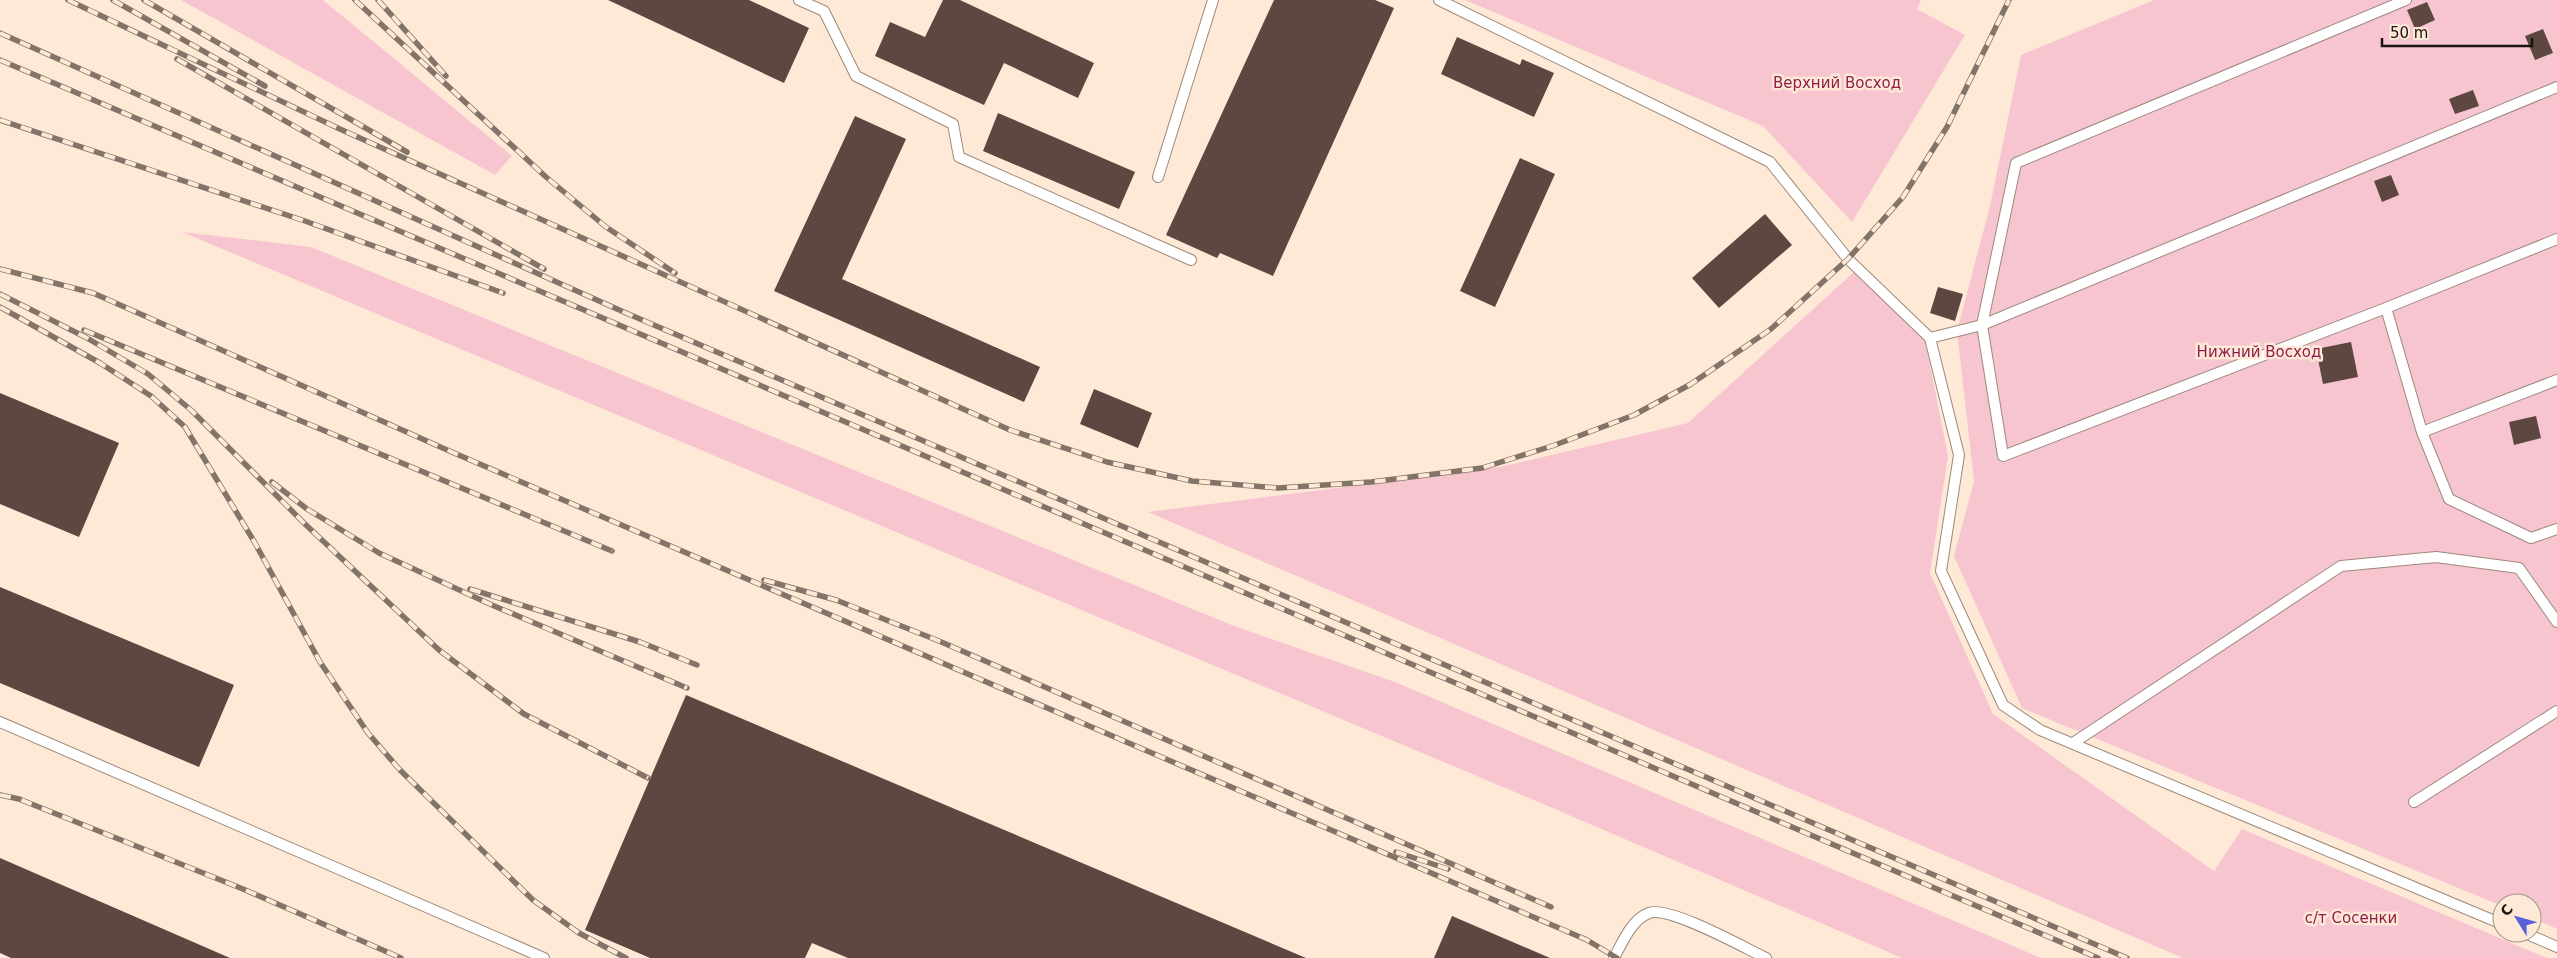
<svg xmlns="http://www.w3.org/2000/svg" width="2557" height="958" viewBox="0 0 2557 958" font-family="'DejaVu Sans',sans-serif">
  <style>
    .green { fill: #f7c5d0 }
    .building { fill: #5e4641 }
    .lines { fill: none; stroke-linecap: round; stroke-linejoin: round }
    .service-casing { stroke: #9d8979; stroke-width: 12 }
    .service { stroke: #fff; stroke-width: 10 }
    .rail-casing { stroke: #827469; stroke-width: 5.5 }
    .rail { stroke: #fee9d7; stroke-width: 4; stroke-dasharray: 11; stroke-linecap: butt }
    .labels { text-anchor: middle; stroke-width: 5; stroke-linejoin: round; paint-order: stroke }
    .park-label { font-size: 15px; fill: #911d49; stroke: #fee9d7 }
  </style>
  <rect width="100%" height="100%" fill="#fee9d7"/>
  <g class="green">
    <path d="M181,0H323L512,156L495,175Z"/>
    <path d="M1465,0H1921L1917,9L1965,35L1852,222L1763,126Z"/>
    <path d="M2154,0H2557V929L2532,918V903H2502V906L2022,708L1954,556L1974,481L1957,331L1990,206L2021,55Z"/>
    <path d="M182,232L311,247L1234,626L1395,682L2041,958H1902L1522,795Z"/>
    <path d="M1855,271L1925,340L1948,456L1930,573L1993,714L2214,871L2242,829L2547,958H2183L1148,512L1500,467L1688,423Z"/>
  </g>
  <g class="building">
    <path d="M608,0H749L809,28L784,83Z"/>
    <path d="M943,0H960L1094,63L1078,98L1004,63L984,105L875,56L890,22L925,37Z"/>
    <path d="M1274,0H1375L1394,8L1273,276L1220,253L1217,258L1166,235Z"/>
    <path d="M2427,2L2435,20L2415,29L2407,10Z"/>
    <path d="M2543,29L2553,53L2535,60L2525,36Z"/>
    <path d="M1457,37L1520,65L1522,59L1554,73L1534,117L1441,74Z"/>
    <path d="M2473,90L2479,106L2455,114L2449,99Z"/>
    <path d="M998,113L1135,172L1119,209L983,151Z"/>
    <path d="M855,116L906,139L842,279L1040,367L1024,402L774,291Z"/>
    <path d="M1520,158L1555,174L1495,307L1460,291Z"/>
    <path d="M2391,175L2399,195L2382,202L2374,181Z"/>
    <path d="M1765,214L1792,245L1719,308L1692,278Z"/>
    <path d="M1938,287L1963,294L1955,321L1930,313Z"/>
    <path d="M2351,342L2358,377L2323,384L2316,349Z"/>
    <path d="M1094,389L1152,413L1138,448L1080,424Z"/>
    <path d="M0,393L119,443L79,537L0,504Z"/>
    <path d="M2536,416L2541,438L2514,445L2509,422Z"/>
    <path d="M0,587L234,685L199,767L0,683Z"/>
    <path d="M686,695L1306,958H848L812,943L805,958H650L585,930Z"/>
    <path d="M0,858L230,958H11L0,953Z"/>
    <path d="M1452,916L1550,958H1434Z"/>
  </g>
  <g class="lines">
    <defs>
      <g id="service">
        <path d="M799,0L824,11L856,76L953,124L959,157L1191,260"/>
        <path d="M1439,0L1770,162L1848,259L1930,338L1959,455L1941,571L2003,705L2040,730L2502,924"/>
        <path d="M2557,87L1982,325L2003,456L2386,308L2557,239"/>
        <path d="M1158,177L1213,0"/>
        <path d="M2386,308L2422,432L2557,380"/>
        <path d="M1930,338L1982,325L2016,163L2406,0"/>
        <path d="M2422,432L2449,499L2531,538L2557,529"/>
        <path d="M0,722L544,958"/>
        <path d="M2073,743L2341,566L2436,557L2519,568L2557,622"/>
        <path d="M2414,802L2557,711"/>
        <path d="M2525,933L2557,947"/>
        <path d="M1614,958C1622,943 1632,919 1649,913C1668,905 1745,948 1766,958"/>
      </g>
    </defs>
    <use href="#service" class="service-casing"/>
    <use href="#service" class="service"/>
    <defs>
      <g id="rail">
        <path d="M68,0L342,130L1010,430L1107,462L1192,481L1278,488L1371,482L1482,468L1555,445L1634,415L1691,384L1771,329L1848,259L1903,197L1947,127L2009,0"/>
        <path d="M113,0L265,86"/>
        <path d="M144,0L407,152"/>
        <path d="M355,0L546,177L606,227L675,273"/>
        <path d="M378,0L446,76"/>
        <path d="M0,33L626,313L2127,958"/>
        <path d="M177,59L544,269"/>
        <path d="M0,60L2098,958"/>
        <path d="M0,120L305,221L503,293"/>
        <path d="M0,269L93,293L454,453L1587,940L1617,958"/>
        <path d="M0,294L87,338L148,374L191,410L306,525L439,650L524,714L648,778"/>
        <path d="M0,307L100,363L151,396L185,427L255,543L320,662L368,733L400,770L533,900L579,933L626,958"/>
        <path d="M84,330L612,551"/>
        <path d="M272,482L307,509L379,553L492,605L687,688"/>
        <path d="M764,580L836,600L939,641L1551,907"/>
        <path d="M470,589L640,642L697,665"/>
        <path d="M0,795L19,799L243,889L401,958"/>
        <path d="M1396,852L1448,869"/>
      </g>
    </defs>
    <use href="#rail" class="rail-casing"/>
    <use href="#rail" class="rail"/>
  </g>
  <g class="labels">
    <g class="park-label">
      <text x="1837" y="88">Верхний Восход</text>
      <text x="2259" y="357">Нижний Восход</text>
      <text x="2351" y="923">с/т Сосенки</text>
    </g>
  </g>
  <g transform="translate(2517 918) rotate(307)"><circle r="24" fill="#fee9d7" stroke="#a39487"/>
  <path d="M0-4L9 19L0 12L-9 19Z" fill="#5961d8"/>
  <text y="-8" font-size="14" font-weight="bold" text-anchor="middle" fill="#1b140e">С</text>
  </g>
  <path d="M2382 38v8h150v-8" fill="none" stroke="#1b140e" stroke-width="2.5"/>
  <text x="2390" y="38" font-size="15" fill="#1b140e" stroke="#fee9d7" stroke-width="4" paint-order="stroke">50 m</text>
</svg>
